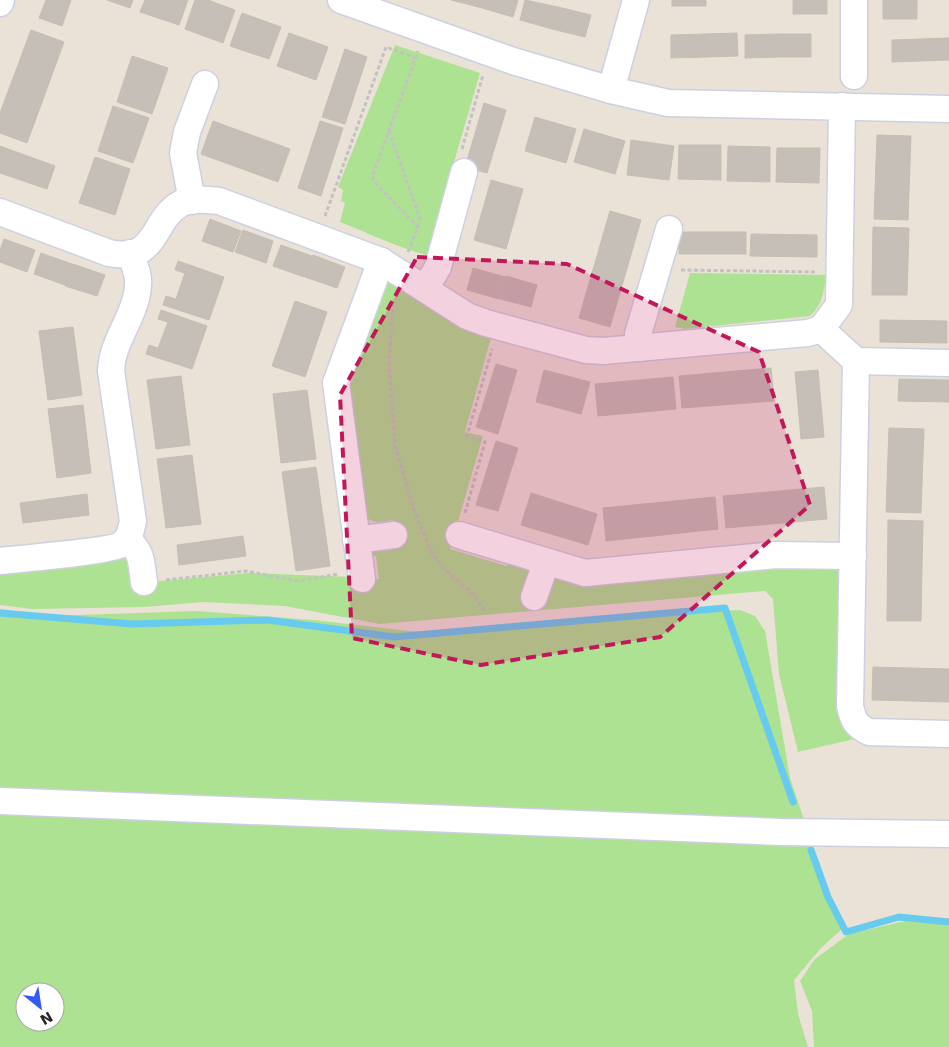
<svg xmlns="http://www.w3.org/2000/svg" width="949" height="1047" viewBox="0 0 949 1047" font-family="'DejaVu Sans',sans-serif">
  <style>
    .green { fill: #ade292; fill-rule: evenodd }
    .lines { fill: none; stroke-linecap: round; stroke-linejoin: round }
    .stream { stroke: #67cbef; stroke-width: 7 }
    .building { fill: #c5bfb7; stroke: #c5beb1 }
    .minor-casing { stroke: #cdd0e0; stroke-width: 29 }
    .path { stroke: #c2c2c2; stroke-width: 3; stroke-dasharray: 4 2.5; stroke-linecap: butt }
    .minor { stroke: #fff; stroke-width: 26 }
    .marked { fill: #c2185b; fill-opacity: 0.2; stroke: #c2185b; stroke-width: 4; stroke-dasharray: 10 6; stroke-linejoin: round }
  </style>
  <rect width="100%" height="100%" fill="#eae2d7"/>
  <g class="green">
    <path d="M395,45L480,73L427,255C399,248 368,233 340,222L345,203L341,201L343,190L338,187Z"/>
    <path d="M690,273L826,275C824,291 823,304 810,316L685,329L675,327Z"/>
    <path d="M383,278L444,317L492,334L465,432L483,436L450,549L506,566L518,559L552,575L843,564L863,737L798,752L779,674L773,599L765,591L380,624L285,606L203,602L144,607L32,609L0,605V572L128,552L139,583L249,573L353,577L355,583L379,579L376,556H370L368,549L396,536L395,520L376,522L367,519L345,384Z"/>
    <path d="M0,609L49,616L196,611L313,620L436,634L593,617L740,610L755,616L765,631L790,778L841,930L821,948L794,980L798,1014L808,1047H0ZM25,992H55V1022H25Z"/>
    <path d="M905,921L941,923L949,926V1047H814L812,1011L800,981L815,959L849,934Z"/>
  </g>
  <g class="lines">
    <g class="stream">
      <path d="M0,613L132,624L268,620L394,637L725,608L793,802"/>
      <path d="M811,850L828,897L846,932L899,917L949,922"/>
    </g>
  </g>
  <g class="building">
    <path d="M46,0H71L62,26L39,18Z"/>
    <path d="M107,0H133L130,8Z"/>
    <path d="M145,0H188L179,25L140,12Z"/>
    <path d="M195,0H208L235,10L223,43L185,29Z"/>
    <path d="M451,0H484L482,8Z"/>
    <path d="M484,0H518L513,17L482,8Z"/>
    <path d="M525,0L558,7L552,29L520,20Z"/>
    <rect x="672" y="0" width="34" height="6"/>
    <rect x="793" y="0" width="34" height="14"/>
    <rect x="883" y="0" width="34" height="19"/>
    <path d="M558,7L591,15L585,37L552,29Z"/>
    <path d="M242,13L281,27L269,59L230,46Z"/>
    <path d="M31,30L64,42L27,143L0,133V113Z"/>
    <path d="M289,33L328,47L316,80L277,66Z"/>
    <path d="M737,33L738,56L705,57V34Z"/>
    <path d="M705,34V57L671,58V35Z"/>
    <path d="M777,34L778,57L745,58V35Z"/>
    <path d="M777,34H811V57H778Z"/>
    <path d="M949,38V60L892,62V40Z"/>
    <path d="M345,49L367,57L345,124L322,117Z"/>
    <path d="M132,56L168,68L152,114L117,102Z"/>
    <path d="M484,103L506,110L487,173L465,167Z"/>
    <path d="M113,106L149,118L133,163L98,151Z"/>
    <path d="M535,117L576,129L566,163L525,151Z"/>
    <path d="M213,121L290,149L278,182L201,154Z"/>
    <path d="M320,121L343,128L321,196L298,188Z"/>
    <path d="M584,129L625,141L615,174L574,162Z"/>
    <path d="M877,135L911,136L908,220L874,219Z"/>
    <path d="M631,140L674,146L669,180L627,175Z"/>
    <path d="M679,145H721V180L678,179Z"/>
    <path d="M0,146L55,166L47,189L0,173Z"/>
    <path d="M728,146L770,147V182L727,181Z"/>
    <path d="M777,148H820L819,183L776,182Z"/>
    <path d="M95,157L130,169L115,215L79,203Z"/>
    <path d="M491,180L523,189L506,249L474,240Z"/>
    <path d="M610,211L641,220L610,327L579,318Z"/>
    <path d="M210,219L241,231L233,252L202,241Z"/>
    <path d="M873,227L909,228L907,295H872Z"/>
    <path d="M243,230L273,241L266,263L235,252Z"/>
    <rect x="679" y="232" width="67" height="22"/>
    <path d="M751,234L817,235V257L750,256Z"/>
    <path d="M4,239L35,250L27,272L0,262V250Z"/>
    <path d="M281,245L312,256L304,277L273,266Z"/>
    <path d="M41,253L72,264L65,285L34,274Z"/>
    <path d="M313,255L345,267L337,288L305,277Z"/>
    <path d="M178,261L224,277L209,320L163,305L166,296L176,299L185,273L175,270Z"/>
    <path d="M73,264L105,275L97,296L65,286Z"/>
    <path d="M473,268L505,277L499,299L467,290Z"/>
    <path d="M506,276L537,285L531,307L500,299Z"/>
    <path d="M295,301L327,312L305,377L272,366Z"/>
    <path d="M161,310L207,326L192,369L146,354L149,345L158,348L168,322L158,319Z"/>
    <path d="M880,320L947,321V343L880,342Z"/>
    <path d="M73,327L82,395L48,400L39,331Z"/>
    <path d="M496,364L517,370L498,434L476,427Z"/>
    <path d="M771,368L774,401L682,408L679,376Z"/>
    <path d="M544,370L590,382L581,414L536,402Z"/>
    <path d="M818,370L824,437L801,439L795,372Z"/>
    <path d="M181,376L190,445L156,449L147,380Z"/>
    <path d="M673,377L676,409L598,416L595,384Z"/>
    <path d="M899,379L949,380V402L898,401Z"/>
    <path d="M307,390L316,459L281,463L273,394Z"/>
    <path d="M83,405L91,473L57,478L48,409Z"/>
    <path d="M889,428L924,429L921,513L886,512Z"/>
    <path d="M496,441L518,448L498,511L476,505Z"/>
    <path d="M192,455L201,524L166,528L157,459Z"/>
    <path d="M316,467L330,566L296,571L282,472Z"/>
    <path d="M824,487L827,519L726,528L723,496Z"/>
    <path d="M531,493L597,514L588,545L521,525Z"/>
    <path d="M87,494L89,515L23,523L20,503Z"/>
    <path d="M715,497L718,529L606,541L603,508Z"/>
    <path d="M888,520L923,521L921,621H887Z"/>
    <path d="M243,536L246,556L179,565L177,545Z"/>
    <path d="M873,667L949,669V702L872,700Z"/>
  </g>
  <g class="lines">
    <defs>
      <g id="minor">
        <path d="M341,0L513,61L611,90L668,103L949,109"/>
        <path d="M854,0V76"/>
        <path d="M0,3L1,0"/>
        <path d="M611,90L636,0"/>
        <path d="M192,201L183,153L187,132L205,84"/>
        <path d="M0,212L109,253C158,263 151,221 180,204C191,197 207,200 219,201L381,261L467,316L486,323L586,350L603,351L808,333L821,329L839,305L842,106"/>
        <path d="M425,289L438,267L464,172"/>
        <path d="M821,329L856,361L949,363"/>
        <path d="M639,348L638,334L669,229"/>
        <path d="M856,361L850,706C853,720 856,726 869,732L949,734"/>
        <path d="M459,535L585,573L776,555L853,556"/>
        <path d="M127,539C143,553 141,562 144,582"/>
        <path d="M356,540L394,535"/>
        <path d="M0,561C18,559 113,551 122,544C130,538 131,530 133,521L111,371C112,339 138,314 138,283C139,274 133,262 130,253"/>
        <path d="M362,579L336,383L381,261"/>
        <path d="M534,597L546,563"/>
        <path d="M0,801L781,832L949,834"/>
      </g>
    </defs>
    <use href="#minor" class="minor-casing"/>
    <g class="path">
      <path d="M389,131L420,219L418,226"/>
      <path d="M462,149L483,75"/>
      <path d="M325,216L386,47L416,58"/>
      <path d="M408,252L418,227L377,185L372,177L418,51"/>
      <path d="M681,270L817,272"/>
      <path d="M393,303L389,364L395,445L415,513L432,553L443,568L473,594L484,610"/>
      <path d="M465,513L485,442L467,436L492,349"/>
      <path d="M166,580L246,571L298,581L338,574"/>
    </g>
    <use href="#minor" class="minor"/>
  </g>
  <path class="marked" d="M417,257L567,264L759,352L810,505L660,637L481,665L352,638L340,395Z"/>
  <g transform="translate(40 1007) rotate(150)"><circle r="24" fill="#ffffff" stroke="#a8a8a8"/>
  <path d="M0-4L9 19L0 12L-9 19Z" fill="#3358fb"/>
  <text y="-8" font-size="14" font-weight="bold" text-anchor="middle" fill="#262626">N</text>
  </g>
</svg>
